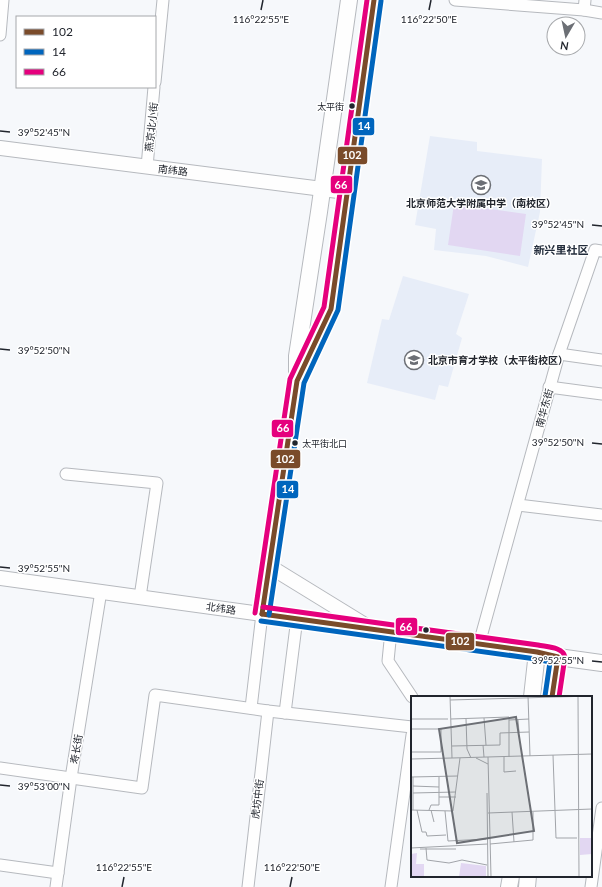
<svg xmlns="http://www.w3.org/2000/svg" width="602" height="887" viewBox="0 0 602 887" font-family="Lato,'Noto Sans SC',sans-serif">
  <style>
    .built { fill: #e7edf8 }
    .green { fill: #e2d7f2 }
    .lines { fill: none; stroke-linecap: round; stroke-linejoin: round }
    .minor-casing { stroke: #b6b9be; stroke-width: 13 }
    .tertiary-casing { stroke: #b6b9be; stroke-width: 16 }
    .secondary-casing { stroke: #b6b9be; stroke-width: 18 }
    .minor { stroke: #fefefe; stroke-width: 11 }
    .tertiary { stroke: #fefefe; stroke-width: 14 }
    .secondary { stroke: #fefefe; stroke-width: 16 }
    .bus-1-casing { stroke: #fff; stroke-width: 8 }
    .bus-2-casing { stroke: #fff; stroke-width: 8 }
    .bus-3-casing { stroke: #fff; stroke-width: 8 }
    .bus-1 { stroke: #7a4b2a; stroke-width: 5 }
    .bus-2 { stroke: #0065bd; stroke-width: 5 }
    .bus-3 { stroke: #e5007d; stroke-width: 5 }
    .ticks { fill: none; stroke: #21252d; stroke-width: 1.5 }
    .bus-dot { fill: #21252d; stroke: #fff; stroke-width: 1.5 }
    .labels { text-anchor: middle; stroke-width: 3; stroke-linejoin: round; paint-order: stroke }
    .bus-label { font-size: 9px; fill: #21252d; stroke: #fff; text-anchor: end }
    .street-label { font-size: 10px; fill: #21252d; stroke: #fff }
    .poi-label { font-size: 10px; font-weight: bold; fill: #21252d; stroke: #fff }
    .neighbourhood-label { font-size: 11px; font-weight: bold; fill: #232d3c; stroke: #fff }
    .inset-road { fill: none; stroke: #a1a4a9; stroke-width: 1 }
    .view { fill: #6c6f75; fill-opacity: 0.15; stroke: #6c6f75; stroke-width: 2 }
    .inset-edge { fill: none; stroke: #21252d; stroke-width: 2 }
    .ticks-label { font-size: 10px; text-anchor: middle; fill: #21252d; stroke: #fff; stroke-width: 3; stroke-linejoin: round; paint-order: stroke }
    .line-badge { stroke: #fff; stroke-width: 1.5 }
    .badge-label { font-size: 11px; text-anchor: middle; font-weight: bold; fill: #fff }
  </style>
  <rect width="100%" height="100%" fill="#f6f8fb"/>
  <g class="built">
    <path d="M430,136L477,142V151L542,159L540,212L528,267L486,256L434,250L436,229L415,225Z"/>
    <path d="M403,276L469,294L456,334L462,338L448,387L439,385L435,400L367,383L382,319L389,320Z"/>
  </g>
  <path class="green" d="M454,204L526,214L520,256L448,245Z"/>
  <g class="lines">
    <defs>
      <g id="minor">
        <path d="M455,0L584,10L602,13"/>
        <path d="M584,10L585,0"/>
        <path d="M0,35L3,0"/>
        <path d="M155,82L163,0"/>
        <path d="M147,167L154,87"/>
        <path d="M559,354L602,360"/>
        <path d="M549,387L602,394"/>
        <path d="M66,474L157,483L140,597"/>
        <path d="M518,505L602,515"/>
        <path d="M391,631L388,661L412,697"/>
        <path d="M479,644L559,354L595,250L602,251"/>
        <path d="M251,708L262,614"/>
        <path d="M285,713L297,618"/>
        <path d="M0,768L142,788L155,695L268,711L412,727"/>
        <path d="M0,865L58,873"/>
        <path d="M56,887L71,778L101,591"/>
        <path d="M248,887L268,711"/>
        <path d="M391,887L412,735"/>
        <path d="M591,887L602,808"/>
      </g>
      <g id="tertiary">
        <path d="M0,148L346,192"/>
        <path d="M269,566L365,625"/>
        <path d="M0,578L537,652"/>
      </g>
      <g id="secondary">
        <path d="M299,378L331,309L374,0"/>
        <path d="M262,614L297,381V356L319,212L349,0"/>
        <path d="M532,697L537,652L558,657L602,663"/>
        <path d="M552,697L558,657"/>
        <path d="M509,887L511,876"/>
        <path d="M527,887L528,876"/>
      </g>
    </defs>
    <use href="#minor" class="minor-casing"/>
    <use href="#tertiary" class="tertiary-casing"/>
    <use href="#secondary" class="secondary-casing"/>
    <use href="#minor" class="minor"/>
    <use href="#tertiary" class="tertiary"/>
    <use href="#secondary" class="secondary"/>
    <defs>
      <g id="bus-1">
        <path d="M262,614L297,381L331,309L374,0"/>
        <path d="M262,614L537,652L558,657L552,697"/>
      </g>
      <g id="bus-2">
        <path d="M269,615L304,383L338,310L381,1"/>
        <path d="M261,621L536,659L550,662L545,696"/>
      </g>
      <g id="bus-3">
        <path d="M263,607L538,645C547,647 563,647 565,657L559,697"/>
        <path d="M255,613L290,379L324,307L367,0"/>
      </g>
    </defs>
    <use href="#bus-1" class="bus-1-casing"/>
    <use href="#bus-2" class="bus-2-casing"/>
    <use href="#bus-3" class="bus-3-casing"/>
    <use href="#bus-1" class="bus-1"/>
    <use href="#bus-2" class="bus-2"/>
    <use href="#bus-3" class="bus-3"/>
  </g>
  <path class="ticks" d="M261,10L263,0M429,10L431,0M0,131L10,132M592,225L602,226M0,349L10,350M592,443L602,444M0,567L10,568M592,661L602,662M0,785L10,786M122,887L124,877M290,887L292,877"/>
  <defs>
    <symbol id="school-ring" viewBox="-11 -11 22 22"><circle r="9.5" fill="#fff" stroke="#6c6f75" stroke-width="1.5"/><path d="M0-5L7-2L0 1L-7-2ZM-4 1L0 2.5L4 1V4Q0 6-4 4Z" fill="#6c6f75"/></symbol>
  </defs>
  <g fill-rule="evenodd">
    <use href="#school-ring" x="470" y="174" width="22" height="22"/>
    <use href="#school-ring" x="403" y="349" width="22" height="22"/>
  </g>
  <g class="bus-dot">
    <circle cx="352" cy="106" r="3.5"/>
    <circle cx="295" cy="443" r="3.5"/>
    <circle cx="426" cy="630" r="3.5"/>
  </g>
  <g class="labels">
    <g class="bus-label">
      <text x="344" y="110">太平街</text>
      <text x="302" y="447" text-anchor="start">太平街北口</text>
    </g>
    <g class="street-label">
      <text transform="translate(151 127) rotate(-84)" y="4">燕京北小街</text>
      <text transform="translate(173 170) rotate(7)" y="4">南纬路</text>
      <text transform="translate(544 408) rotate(-75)" y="4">南华东街</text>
      <text transform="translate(221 608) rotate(8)" y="4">北纬路</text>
      <text transform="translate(76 749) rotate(-81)" y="4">寿长街</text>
      <text transform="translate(257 799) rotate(-83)" y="4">虎坊中街</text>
    </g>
    <g class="poi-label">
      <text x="481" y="207">北京师范大学附属中学（南校区）</text>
      <text x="428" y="364" text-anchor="start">北京市育才学校（太平街校区）</text>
    </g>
    <g class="neighbourhood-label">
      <text x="561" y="254">新兴里社区</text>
    </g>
  </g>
  <g transform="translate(411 696)">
    <rect width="181" height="181" fill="#f6f8fb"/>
    <path d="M169,142H181V158L169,159ZM6,157L5,168H13V181H0V158ZM50,167L75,170V181H48Z" fill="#e2d7f2"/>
    <path class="inset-road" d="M117,0L119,60M167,0L168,181M39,4L181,0M73,22L75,49M0,23H37M40,23L98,21V24M55,23L56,53L60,62M98,24V61M98,24L118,23M107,24L108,36M0,33H30V56H0M72,49L73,61M41,50L89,49V37L118,36M142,59L145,142H166M77,61L80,181M93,61V76L105,75M41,62L181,58M65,62L77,68M0,63L41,62L39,0M0,81L47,80M2,81V114M2,90L28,91M2,97L45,96M76,97L77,181M28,101H45M0,114L42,115L49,62M6,114L11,136H15L16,140L35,139M18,114L20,109H28V81M20,114L23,126M34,115L37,145L75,143M101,116L103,146M77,117L181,113M79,148L122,144V116M0,152L77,148M15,152L16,164L38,167L51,164L76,169M9,153H45"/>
    <path class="view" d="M105,21L123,135L46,147L28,33Z"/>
    <rect width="181" height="181" class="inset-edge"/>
  </g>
  <g class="ticks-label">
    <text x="261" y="23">116°22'55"E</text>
    <text x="429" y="23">116°22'50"E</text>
    <text x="44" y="136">39°52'45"N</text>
    <text x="558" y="228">39°52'45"N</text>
    <text x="44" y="354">39°52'50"N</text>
    <text x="558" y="446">39°52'50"N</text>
    <text x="44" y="572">39°52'55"N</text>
    <text x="558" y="664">39°52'55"N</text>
    <text x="44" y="790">39°53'00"N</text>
    <text x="124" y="871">116°22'55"E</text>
    <text x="292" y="871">116°22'50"E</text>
  </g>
  <g class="line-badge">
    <rect x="352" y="117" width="23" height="19" rx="4" fill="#0065bd"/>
    <rect x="337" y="146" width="31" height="19" rx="4" fill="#7a4b2a"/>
    <rect x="330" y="175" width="23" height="19" rx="4" fill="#e5007d"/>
    <rect x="271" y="419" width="23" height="19" rx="4" fill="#e5007d"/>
    <rect x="270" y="449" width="31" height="20" rx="4" fill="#7a4b2a"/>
    <rect x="276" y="480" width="23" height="19" rx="4" fill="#0065bd"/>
    <rect x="395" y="617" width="23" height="19" rx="4" fill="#e5007d"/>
    <rect x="445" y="632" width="30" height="19" rx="4" fill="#7a4b2a"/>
  </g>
  <g class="badge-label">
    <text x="364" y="130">14</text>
    <text x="352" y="159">102</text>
    <text x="341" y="189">66</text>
    <text x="283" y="432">66</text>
    <text x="285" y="463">102</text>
    <text x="288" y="493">14</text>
    <text x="406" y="631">66</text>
    <text x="460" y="645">102</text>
  </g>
  <rect x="16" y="16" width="140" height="72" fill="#ffffff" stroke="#a6a8ab"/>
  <rect x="24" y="29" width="20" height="6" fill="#7a4b2a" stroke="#a6a8ab"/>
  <text x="52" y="36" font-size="12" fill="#21252d">102</text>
  <rect x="24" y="49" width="20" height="6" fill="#0065bd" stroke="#a6a8ab"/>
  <text x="52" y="56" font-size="12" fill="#21252d">14</text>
  <rect x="24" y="69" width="20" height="6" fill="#e5007d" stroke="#a6a8ab"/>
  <text x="52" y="76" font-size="12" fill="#21252d">66</text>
  <g transform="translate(566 36) rotate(189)"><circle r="19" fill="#ffffff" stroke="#a6a8ab"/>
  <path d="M0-3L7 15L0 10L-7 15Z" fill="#6c6f75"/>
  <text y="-6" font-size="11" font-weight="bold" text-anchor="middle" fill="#21252d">N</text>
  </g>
</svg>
